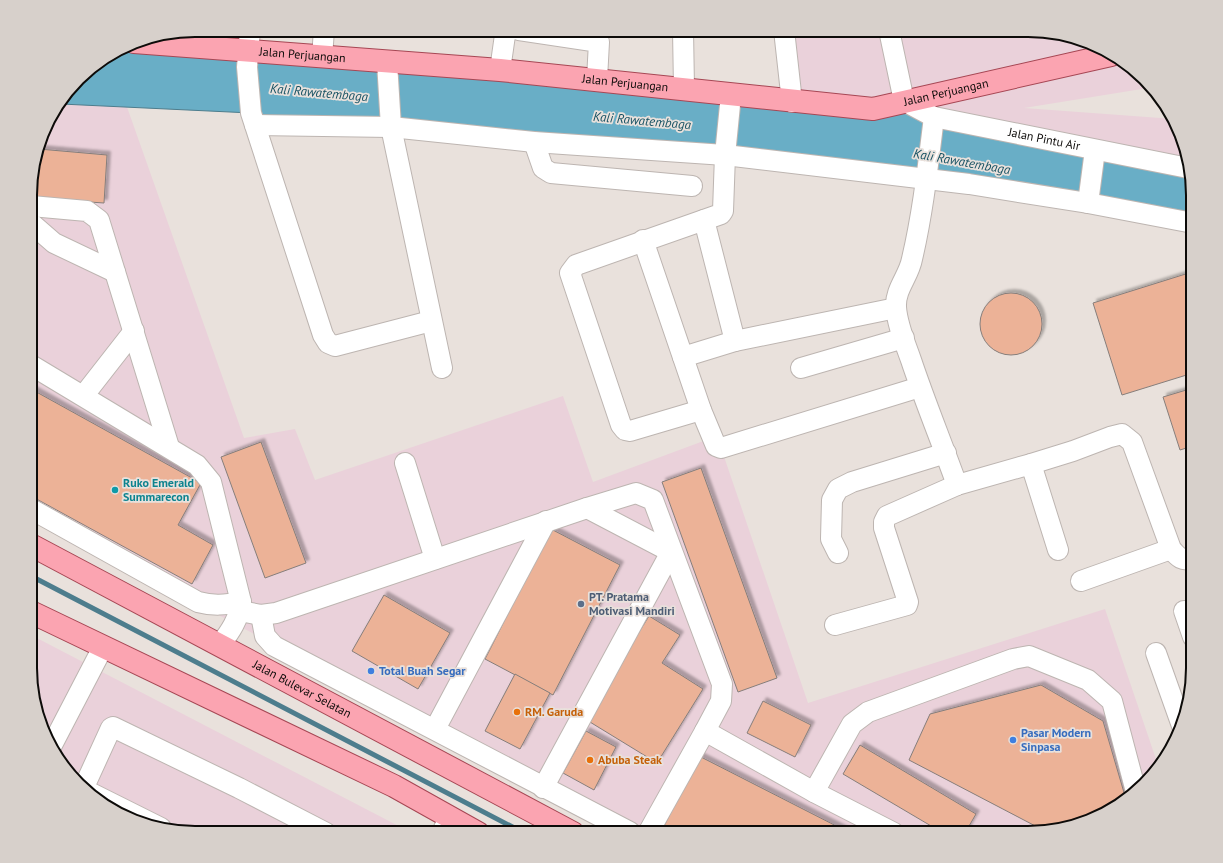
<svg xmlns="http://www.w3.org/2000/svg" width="1223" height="863" viewBox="0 0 1223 863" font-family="'PT Sans',sans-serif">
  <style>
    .commercial { fill: #ead1da }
    .water { fill: #69aec6; stroke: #4d7d8d }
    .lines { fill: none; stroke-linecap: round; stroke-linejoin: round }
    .stream { stroke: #4d7d8d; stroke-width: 5 }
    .building { fill: #ecb297; stroke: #867e7b; filter: url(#shadow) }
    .minor-casing { stroke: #bdb5b1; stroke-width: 22 }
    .major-casing { stroke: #a64754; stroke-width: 24 }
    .minor { stroke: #fff; stroke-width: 20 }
    .major { stroke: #fba4b1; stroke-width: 22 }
    .culture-dot { fill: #0f9aa8; stroke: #e9e1dc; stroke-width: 1.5 }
    .service-dot { fill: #5c6f8a; stroke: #e9e1dc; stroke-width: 1.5 }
    .shop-dot { fill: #3f7fe0; stroke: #e9e1dc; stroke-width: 1.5 }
    .food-dot { fill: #e8710a; stroke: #e9e1dc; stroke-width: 1.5 }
    .labels { text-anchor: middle; stroke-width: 3.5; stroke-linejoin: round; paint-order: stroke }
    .street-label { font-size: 12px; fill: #0d0b09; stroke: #e9e1dc }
    .culture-label { font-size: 12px; font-weight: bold; fill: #0d838f; stroke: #e9e1dc; text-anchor: start }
    .service-label { font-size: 12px; font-weight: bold; fill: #4e5e75; stroke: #e9e1dc; text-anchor: start }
    .shop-label { font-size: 12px; font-weight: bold; fill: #366cbe; stroke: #e9e1dc; text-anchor: start }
    .food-label { font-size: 12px; font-weight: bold; fill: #c56008; stroke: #e9e1dc; text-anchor: start }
    .water-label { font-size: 13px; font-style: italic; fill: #195364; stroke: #e9e1dc }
    .rim { fill: none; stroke: #0d0b09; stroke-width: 2 }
  </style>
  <defs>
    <filter id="shadow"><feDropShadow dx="3.5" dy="-3.5" stdDeviation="1" flood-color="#0004"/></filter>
  </defs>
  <rect width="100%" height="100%" fill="#e9e1dc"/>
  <g class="commercial">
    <path d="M784,30H1039L1081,39L1128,64L1148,88L1024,108L1174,119L1188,168L792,102Z"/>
    <path d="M61,103L127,107L244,438L295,429L315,480L563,396L593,482L717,436L808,703L1105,609L1159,768L1101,816L1028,833H630L209,610L31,513V174L47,122Z"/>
    <path d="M31,635L412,833H184L142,824L95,799L52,750L31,689Z"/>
  </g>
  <path class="water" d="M132,42L904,101L1188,168L1193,184V223L969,184L255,125L251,113L61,104L86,71Z"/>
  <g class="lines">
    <path class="stream" d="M31,576L524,833"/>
  </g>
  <g class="building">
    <path d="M39,149L107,155L104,203L31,198V174Z"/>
    <path d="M1192,272L1193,373L1122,395L1093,303Z"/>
    <circle cx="1011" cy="324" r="31"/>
    <path d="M1193,388V446L1180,450L1163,397Z"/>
    <path d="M31,389L201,483L178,525L213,545L192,584L31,496Z"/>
    <path d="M261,442L306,563L265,578L221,457Z"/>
    <path d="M701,468L777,678L738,692L662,482Z"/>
    <path d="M551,529L620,565L553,695L485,659Z"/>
    <path d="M384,595L450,633L418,689L352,651Z"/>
    <path d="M649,616L680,635L662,663L703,689L657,763L585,719Z"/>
    <path d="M515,674L550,693L520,749L485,731Z"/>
    <path d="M1041,685L1103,721L1125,796L1101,816L1043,830L909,760L930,714Z"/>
    <path d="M763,701L811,725L795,757L747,733Z"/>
    <path d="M586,731L616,747L594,790L563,773Z"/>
    <path d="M860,745L976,814L965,833H943L843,774Z"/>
    <path d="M699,756L850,833H673L663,828Z"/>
  </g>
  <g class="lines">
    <defs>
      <g id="minor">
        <path d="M250,30L247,67L251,113L323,335L328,343L335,346L431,321"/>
        <path d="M519,30L599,42L597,79"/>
        <path d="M683,30L684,88"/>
        <path d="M784,30L792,102"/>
        <path id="s1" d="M889,30L904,101L934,117L1188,168"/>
        <path d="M322,57L324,30"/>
        <path d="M387,62L391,127L442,368"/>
        <path d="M500,70L505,35L510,30"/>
        <path d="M934,117C928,165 923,212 912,259C909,276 895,289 896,307C897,324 905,343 911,360C925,402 942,443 957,485"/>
        <path d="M255,125L391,127L534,142L725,155L969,184L1088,203L1193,223"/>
        <path d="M534,142L543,168L551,173L692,186"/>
        <path d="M1088,203L1095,150"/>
        <path d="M31,206L87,211L99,220L169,447"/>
        <path d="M704,220L735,341"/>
        <path d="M31,223L54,243L115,272"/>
        <path d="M643,240L701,410L716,446L721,448L920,387"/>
        <path d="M683,357L735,341L896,308"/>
        <path d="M31,365L197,465L211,482L241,602C239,619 230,632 220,645"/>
        <path d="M801,368L904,338"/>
        <path d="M84,395L134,331"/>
        <path d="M701,410L630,431L625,430L621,425L570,273L576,265L721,214L723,211L725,155L731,95"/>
        <path d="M405,463L435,559"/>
        <path d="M1031,464L1073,451L1110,437L1122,434L1132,442L1171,549C1178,557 1182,562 1193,558"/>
        <path d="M587,508L671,552"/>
        <path d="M31,509L198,602C213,606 225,605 241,602"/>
        <path d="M838,553L831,539L832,500L838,489L852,482L946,453"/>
        <path d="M1081,581L1171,549"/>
        <path d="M240,611L261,615L276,613L587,508L636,493L653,500L722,684L721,701L705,731"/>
        <path d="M1184,611L1193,637"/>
        <path d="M261,615L265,636L274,646L630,832"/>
        <path d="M835,625L907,605L908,602L884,528V522L887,516L957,485L1031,464L1058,550"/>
        <path d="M1156,653L1182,726"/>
        <path d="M435,729L546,521"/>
        <path d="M51,747L103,647"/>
        <path d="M84,787L111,728L113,727L239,788L326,833"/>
        <path d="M543,788L671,552"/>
        <path d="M87,791L161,828"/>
        <path d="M814,792L852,724L868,712L1013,659L1029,656L1088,680L1112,701L1135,788"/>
        <path d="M442,833L449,817"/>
        <path d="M648,833L705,731L814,792L894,833"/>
      </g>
      <g id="major">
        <path id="s2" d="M134,42L500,70L873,109L1111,55"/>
        <path id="s3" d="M31,545L573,833"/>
        <path d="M31,612L394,786L478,833"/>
      </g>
    </defs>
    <use href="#minor" class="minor-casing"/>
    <use href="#major" class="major-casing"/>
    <use href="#minor" class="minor"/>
    <use href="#major" class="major"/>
  </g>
  <circle class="culture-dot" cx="115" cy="490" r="4"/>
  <circle class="service-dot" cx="581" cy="604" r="4"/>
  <g class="shop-dot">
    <circle cx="371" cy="671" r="4"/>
    <circle cx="1013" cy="740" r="4"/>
  </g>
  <g class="food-dot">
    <circle cx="517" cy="712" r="4"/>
    <circle cx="590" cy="760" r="4"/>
  </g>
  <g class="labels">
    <g class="street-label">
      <text dy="4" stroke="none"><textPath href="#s2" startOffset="169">Jalan Perjuangan</textPath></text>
      <text dy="4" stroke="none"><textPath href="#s2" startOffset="493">Jalan Perjuangan</textPath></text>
      <text dy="4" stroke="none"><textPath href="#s2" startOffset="817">Jalan Perjuangan</textPath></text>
      <text dy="4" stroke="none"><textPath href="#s1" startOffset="219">Jalan Pintu Air</textPath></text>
      <text dy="4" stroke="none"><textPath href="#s3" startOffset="307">Jalan Bulevar Selatan</textPath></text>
    </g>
    <g class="culture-label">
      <text x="123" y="487">Ruko Emerald<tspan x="123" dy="14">Summarecon</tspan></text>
    </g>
    <g class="service-label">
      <text x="589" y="601">PT. Pratama<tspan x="589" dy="14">Motivasi Mandiri</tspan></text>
    </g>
    <g class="shop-label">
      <text x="379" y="675">Total Buah Segar</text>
      <text x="1021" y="737">Pasar Modern<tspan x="1021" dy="14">Sinpasa</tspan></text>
    </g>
    <g class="food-label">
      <text x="525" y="716">RM. Garuda</text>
      <text x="598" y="764">Abuba Steak</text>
    </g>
    <g class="water-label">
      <text transform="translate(319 92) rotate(5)" y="5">Kali Rawatembaga</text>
      <text transform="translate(642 120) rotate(5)" y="5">Kali Rawatembaga</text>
      <text transform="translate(962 161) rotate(10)" y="5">Kali Rawatembaga</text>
    </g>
  </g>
  <path d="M0 0H1223V863H0ZM195 37H1028A158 158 0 0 1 1186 195V668A158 158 0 0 1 1028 826H195A158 158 0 0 1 37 668V195A158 158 0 0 1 195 37Z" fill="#d7d0cb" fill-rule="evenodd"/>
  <path class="rim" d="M195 37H1028A158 158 0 0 1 1186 195V668A158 158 0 0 1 1028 826H195A158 158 0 0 1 37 668V195A158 158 0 0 1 195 37Z"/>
</svg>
